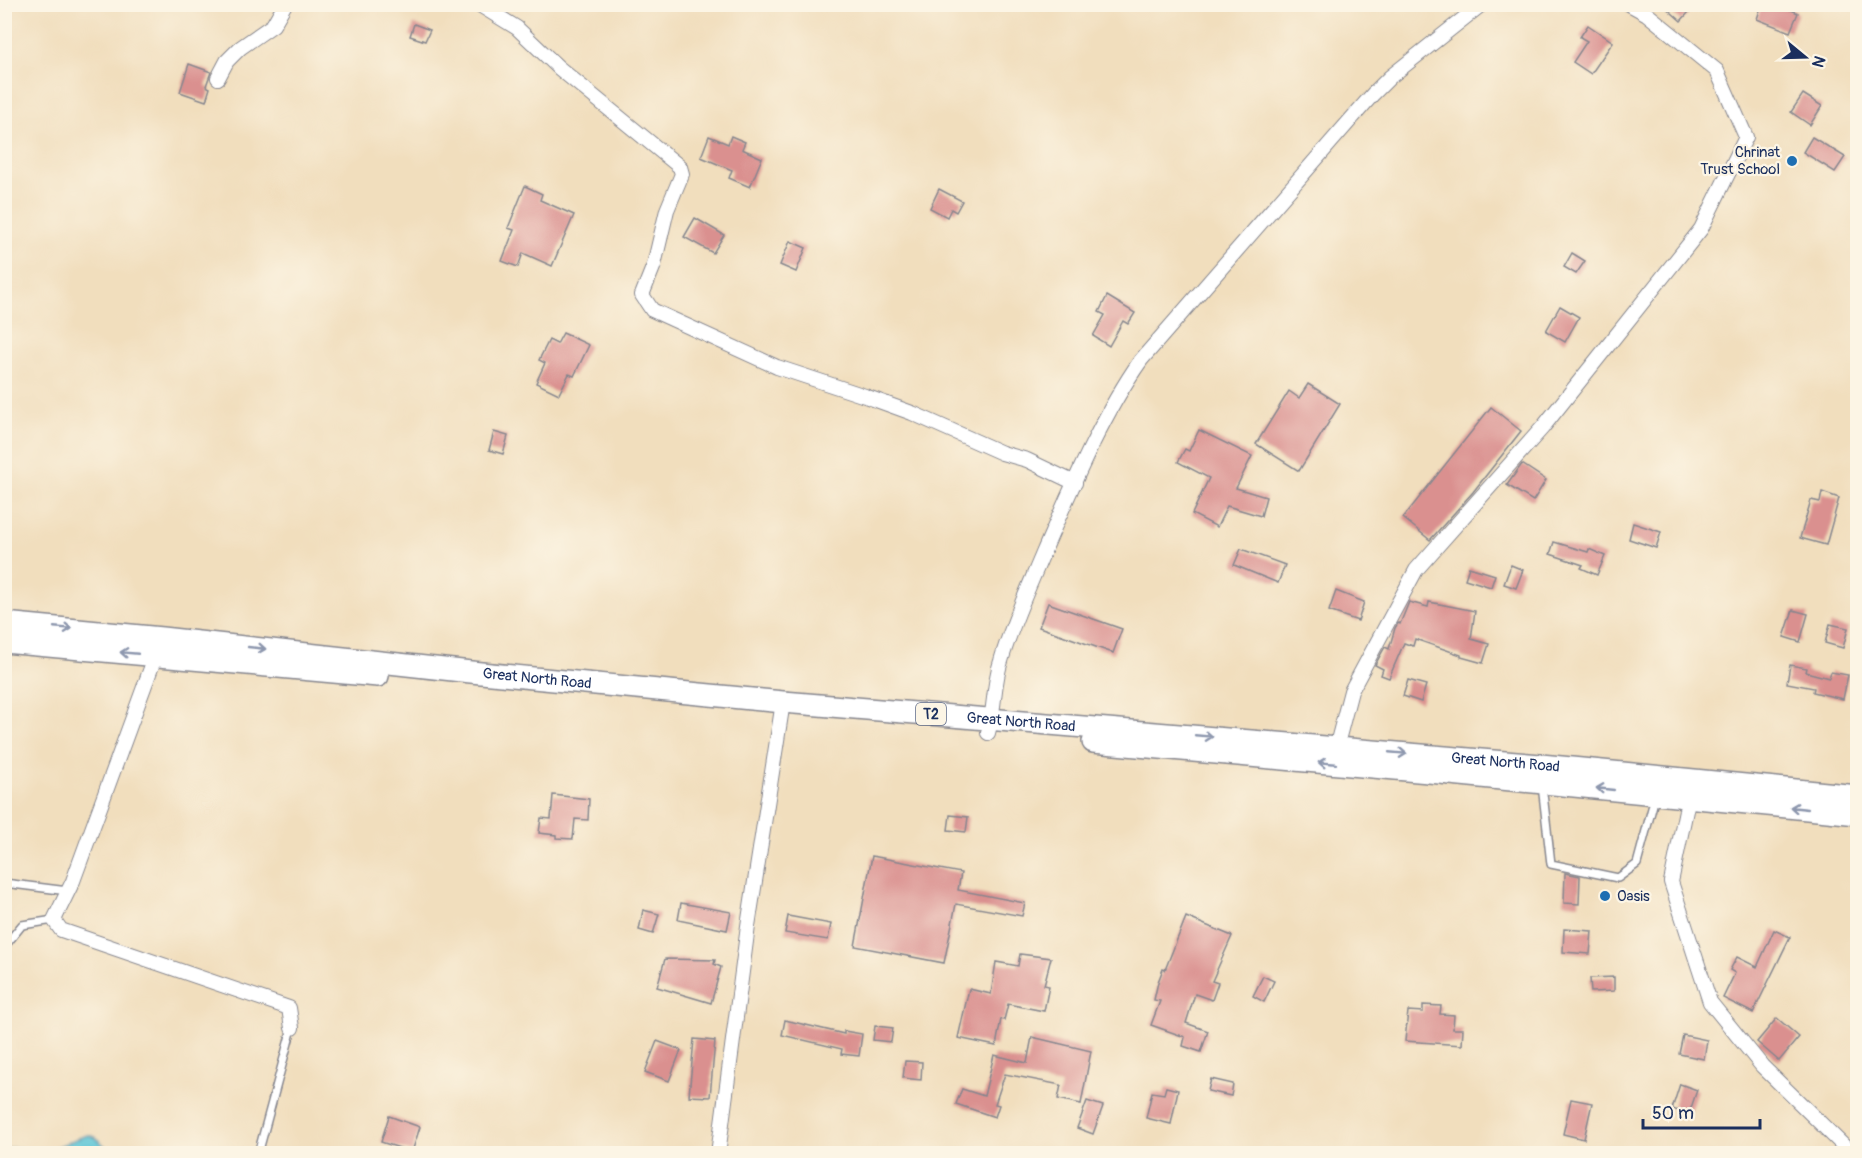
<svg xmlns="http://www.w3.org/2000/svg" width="1862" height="1158" viewBox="0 0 1862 1158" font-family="Pangolin,sans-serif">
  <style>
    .water { fill: #5ac4d6; stroke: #3a7a9a; stroke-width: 1.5 }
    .building { fill: #da908f }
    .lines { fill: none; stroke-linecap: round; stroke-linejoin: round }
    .service-casing { stroke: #86868e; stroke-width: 10 }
    .minor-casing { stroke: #86868e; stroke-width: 16 }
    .trunk-casing { stroke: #86868e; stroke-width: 24 }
    .service { stroke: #fff; stroke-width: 7 }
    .minor { stroke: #fff; stroke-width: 14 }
    .trunk { stroke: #fff; stroke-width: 21 }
    .oneway { stroke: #8d97ae }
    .poi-dot { fill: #1f6fb2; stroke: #fcf5e5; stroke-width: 2 }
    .labels { text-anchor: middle; stroke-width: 4.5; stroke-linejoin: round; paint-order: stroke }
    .shield { fill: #fcf5e5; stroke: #5e6a86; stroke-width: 1.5 }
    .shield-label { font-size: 14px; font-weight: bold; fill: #1b2f5e }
    .poi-label { font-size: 15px; fill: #1b2f5e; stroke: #fcf5e5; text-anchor: end }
    .street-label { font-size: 15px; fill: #1b2f5e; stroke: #fcf5e5 }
  </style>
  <rect width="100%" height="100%" fill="#fcf5e5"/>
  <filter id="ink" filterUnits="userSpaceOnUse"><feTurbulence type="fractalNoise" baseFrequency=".0167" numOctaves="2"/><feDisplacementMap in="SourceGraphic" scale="12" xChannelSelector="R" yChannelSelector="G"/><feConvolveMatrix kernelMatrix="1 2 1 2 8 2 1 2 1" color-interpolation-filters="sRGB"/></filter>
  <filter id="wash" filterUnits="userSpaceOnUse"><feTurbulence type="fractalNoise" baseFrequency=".008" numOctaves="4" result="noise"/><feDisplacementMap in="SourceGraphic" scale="24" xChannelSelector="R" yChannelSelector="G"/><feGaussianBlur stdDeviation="1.35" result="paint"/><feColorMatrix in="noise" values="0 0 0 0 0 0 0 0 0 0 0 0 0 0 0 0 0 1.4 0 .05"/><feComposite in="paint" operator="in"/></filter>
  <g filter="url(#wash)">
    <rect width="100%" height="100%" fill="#f1debd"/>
    <path class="water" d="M89,1135L95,1137L112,1153H5V1149C22,1146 24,1152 38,1153C48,1153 76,1137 89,1135Z"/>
    <g id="blocks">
      <g class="building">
        <path d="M1662,4H1696L1681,21Z"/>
        <path d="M1762,4H1790L1789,9L1798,13L1790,32L1757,19Z"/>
        <path d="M414,24L430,30L425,41L410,36Z"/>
        <path d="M1588,25L1613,42L1591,74L1573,62L1587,41L1580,37Z"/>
        <path d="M189,64L211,72L206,86L210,88L206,101L180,92Z"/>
        <path d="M1803,94L1822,106L1810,125L1791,112Z"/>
        <path d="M709,136L728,144L731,136L745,142L742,149L762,158L750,187L729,178L732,170L701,157Z"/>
        <path d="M1812,137L1845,157L1835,172L1803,152Z"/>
        <path d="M525,186L542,194L540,200L574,215L552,266L523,253L518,267L502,261L514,230L508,228Z"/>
        <path d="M939,189L962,201L956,212L951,209L947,217L930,208Z"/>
        <path d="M695,218L724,235L713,253L684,237Z"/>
        <path d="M790,241L806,248L796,272L780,265Z"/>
        <path d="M1572,253L1585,261L1576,274L1564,267Z"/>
        <path d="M1107,296L1135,313L1128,324L1123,321L1109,346L1093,336L1105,315L1099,312Z"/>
        <path d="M1560,306L1579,317L1565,342L1546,331Z"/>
        <path d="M563,333L589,345L574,376L569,374L559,394L536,383L545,363L539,360L549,340L557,344Z"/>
        <path d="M1308,384L1340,404L1299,471L1256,444L1289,391L1299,398Z"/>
        <path d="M1491,407L1521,431L1473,492L1430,540L1403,518Z"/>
        <path d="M1199,430L1252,456L1236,488L1266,497L1261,516L1227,506L1217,527L1192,514L1209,478L1178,462L1185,449L1189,451Z"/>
        <path d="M494,432L508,436L503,454L489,450Z"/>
        <path d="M1522,464L1546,480L1533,501L1507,485Z"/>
        <path d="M1822,492L1839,498L1826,545L1800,538L1811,500L1820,502Z"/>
        <path d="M1633,523L1661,532L1656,548L1629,539Z"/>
        <path d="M1554,542L1588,552L1589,549L1605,556L1597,575L1581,568L1583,565L1550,554Z"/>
        <path d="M1241,549L1285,565L1278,583L1234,565Z"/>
        <path d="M1511,565L1523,570L1516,588L1504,584Z"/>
        <path d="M1469,567L1495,575L1491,587L1465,579Z"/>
        <path d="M1336,591L1364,602L1358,621L1329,611Z"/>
        <path d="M1409,602L1428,607L1429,602L1475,611L1471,639L1489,644L1483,663L1461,657V655L1415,639L1413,646L1404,643L1389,678L1381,675L1383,669L1375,665L1385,647L1389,649L1395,628L1398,623L1400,624Z"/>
        <path d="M1048,603L1122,629L1113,653L1039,627Z"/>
        <path d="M1793,610L1808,614L1800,642L1784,637Z"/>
        <path d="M1830,624L1848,628L1843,648L1825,643Z"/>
        <path d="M1790,665L1807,668L1806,672L1829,678L1831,672L1848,675L1843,699L1813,692L1814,688L1787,683Z"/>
        <path d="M1408,680L1426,685L1421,702L1403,696Z"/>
        <path d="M553,795L589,799L588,820L575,819L573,839L556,838V835L539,833L541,818L551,819Z"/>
        <path d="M950,815L968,817L966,832L948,830Z"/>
        <path d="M872,856L961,873L958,890L1025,903L1022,916L956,904L944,963L855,946Z"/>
        <path d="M1565,873L1580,876L1579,904L1564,903Z"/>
        <path d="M681,903L731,912L727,930L678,920Z"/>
        <path d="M643,910L659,914L653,934L639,930Z"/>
        <path d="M788,916L831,924L828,940L785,933Z"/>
        <path d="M1186,917L1232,936L1212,981L1218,983L1212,1000L1195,994L1186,1023L1208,1031L1201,1052L1183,1046L1185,1037L1151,1025L1160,1001L1154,1000L1158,982L1163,969L1165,970Z"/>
        <path d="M1564,929L1592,931L1590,954L1563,952Z"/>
        <path d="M1774,930L1790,937L1753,1013L1723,998L1735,973L1730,970L1737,957L1757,967Z"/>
        <path d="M1020,954L1051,958L1044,985L1049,986L1044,1011L1008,1004L1004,1020L1001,1019L996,1046L958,1038L969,989L991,994L996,962L1018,966Z"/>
        <path d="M665,959L715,960L714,964L721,967L711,1003L657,987Z"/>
        <path d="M1263,976L1274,981L1264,1002L1253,996Z"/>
        <path d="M1614,977V991L1591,992L1590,978Z"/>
        <path d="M1423,1005L1441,1006L1440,1014L1454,1015L1453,1029H1463L1462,1045L1405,1041L1408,1011L1423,1012Z"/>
        <path d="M1777,1018L1799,1037L1779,1061L1757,1042Z"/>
        <path d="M785,1020L844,1034V1031L862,1034L859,1056L841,1054L842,1049L782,1035Z"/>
        <path d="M875,1026L893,1028L891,1042L873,1040Z"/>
        <path d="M1683,1035L1707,1040L1704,1059L1679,1054Z"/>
        <path d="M1032,1037L1091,1051L1081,1104L1058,1099L1061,1085L1005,1074L995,1104L999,1105L995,1117L956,1104L962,1089L984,1096L994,1055L1027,1063Z"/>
        <path d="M694,1039L715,1041L710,1097L689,1096Z"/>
        <path d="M657,1041L681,1050L669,1081L645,1072Z"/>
        <path d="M905,1061L922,1062L921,1080L903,1078Z"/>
        <path d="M1211,1079L1233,1084L1231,1096L1208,1091Z"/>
        <path d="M1680,1084L1697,1090L1689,1114L1672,1109Z"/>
        <path d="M1166,1087L1178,1090L1171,1124L1146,1118L1152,1092L1164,1094Z"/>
        <path d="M1571,1099L1592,1103L1584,1139L1563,1134Z"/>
        <path d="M1087,1101L1103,1106L1093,1134L1077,1128Z"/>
        <path d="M389,1116L420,1127L412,1152L381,1142Z"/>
      </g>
    </g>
  </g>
  <g filter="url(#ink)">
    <use href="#blocks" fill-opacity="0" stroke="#86868e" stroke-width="1.5"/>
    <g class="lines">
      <defs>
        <g id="service">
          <path d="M1542,785L1551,864L1618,878L1637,864L1655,797"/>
          <path d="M4,883L68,891"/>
          <path d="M4,947L22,925L54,920"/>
          <path d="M258,1154L292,1028"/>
        </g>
        <g id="minor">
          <path d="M478,4L517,28L559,68L680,167L682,174L667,210L654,265L642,295L652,310L777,367L865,396L912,413L1002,453L1027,460L1075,483"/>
          <path d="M218,78L227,61L240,48L273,25L285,4"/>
          <path d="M158,649L73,881L54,920L61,930L289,1008L292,1028"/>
          <path d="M988,733C995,709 993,685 1001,661C1012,623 1029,587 1044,551C1071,489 1102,415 1141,360L1373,94L1390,77L1482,4"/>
          <path d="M1336,748L1351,691L1416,570L1543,427L1701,229L1746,137L1717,71L1647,14L1629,4"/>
          <path d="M1690,791L1671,882L1710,1002L1762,1066L1852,1154"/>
          <path d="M718,1154L748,926L783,702"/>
        </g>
        <g id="trunk">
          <path id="s1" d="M4,623L162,638L471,672L783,702L1541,765L1858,796"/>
          <path d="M4,642L378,676"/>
          <path d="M1093,742L1440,773L1858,814"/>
        </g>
      </defs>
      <use href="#service" class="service-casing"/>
      <use href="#minor" class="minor-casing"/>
      <use href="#trunk" class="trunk-casing"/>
      <use href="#service" class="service"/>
      <use href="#minor" class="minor"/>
      <use href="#trunk" class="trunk"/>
    </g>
    <defs><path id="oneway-shaft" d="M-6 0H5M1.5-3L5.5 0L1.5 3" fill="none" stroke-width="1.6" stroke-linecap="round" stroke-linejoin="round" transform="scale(1.5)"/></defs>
    <g class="oneway">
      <use href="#oneway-shaft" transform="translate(63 628) rotate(5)"/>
      <use href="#oneway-shaft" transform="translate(257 648) rotate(6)"/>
      <use href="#oneway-shaft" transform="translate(129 653) rotate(-175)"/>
      <use href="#oneway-shaft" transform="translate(1204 736) rotate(5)"/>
      <use href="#oneway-shaft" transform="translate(1398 753) rotate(5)"/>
      <use href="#oneway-shaft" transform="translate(1327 763) rotate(-175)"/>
      <use href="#oneway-shaft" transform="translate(1605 789) rotate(-174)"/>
      <use href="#oneway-shaft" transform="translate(1799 808) rotate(-174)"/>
    </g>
  </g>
  <g class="poi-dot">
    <circle cx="1792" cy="161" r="6"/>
    <circle cx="1605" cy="896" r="6"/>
  </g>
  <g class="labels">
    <rect class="shield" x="916" y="703" width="30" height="22" rx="4.5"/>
    <g class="shield-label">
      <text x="931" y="719">T2</text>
    </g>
    <g class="poi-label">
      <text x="1780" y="157">Chrinat<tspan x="1780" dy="17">Trust School</tspan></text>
      <text x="1617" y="901" text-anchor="start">Oasis</text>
    </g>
    <g class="street-label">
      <text dy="5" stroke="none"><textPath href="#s1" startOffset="536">Great North Road</textPath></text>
      <text dy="5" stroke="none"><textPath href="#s1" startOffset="1022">Great North Road</textPath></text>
      <text dy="5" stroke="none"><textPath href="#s1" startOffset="1508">Great North Road</textPath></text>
    </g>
  </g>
  <rect width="1862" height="1158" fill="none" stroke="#fcf5e5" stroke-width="24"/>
  <g transform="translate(1805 57) rotate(109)" stroke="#fcf5e5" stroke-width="4.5" paint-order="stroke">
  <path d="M0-4.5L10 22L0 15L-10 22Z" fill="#1b2f5e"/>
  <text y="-9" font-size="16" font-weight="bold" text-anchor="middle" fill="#1b2f5e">N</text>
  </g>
  <path d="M1643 1119v9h117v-9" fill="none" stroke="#1b2f5e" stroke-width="3"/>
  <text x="1652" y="1119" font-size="18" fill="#1b2f5e" stroke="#fcf5e5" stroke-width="4.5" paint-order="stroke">50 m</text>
</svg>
